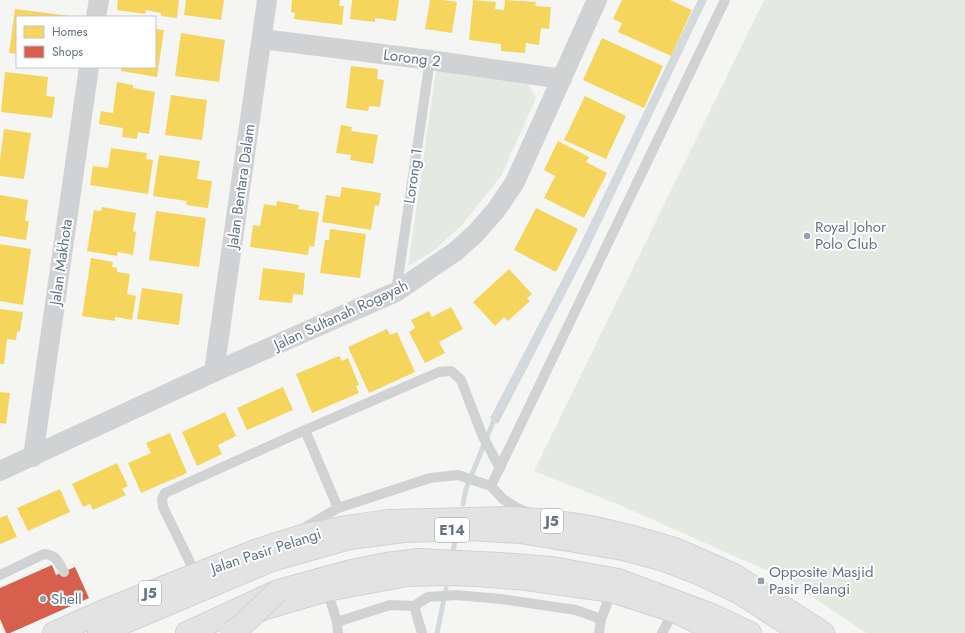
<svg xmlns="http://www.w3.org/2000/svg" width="965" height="633" viewBox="0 0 965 633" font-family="Jost,sans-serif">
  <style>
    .green { fill: #e4e9e2 }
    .water { fill: #d3d9dd }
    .homes { fill: #f6d55c }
    .shops { fill: #d6604d }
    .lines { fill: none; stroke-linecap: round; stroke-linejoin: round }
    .stream { stroke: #d3d9dd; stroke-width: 5 }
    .primary-casing { stroke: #d1d3d3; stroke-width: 24 }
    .highway-casing { stroke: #d0d2d3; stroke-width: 24 }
    .lane { stroke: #d1d2d3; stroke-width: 10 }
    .street { stroke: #d1d2d3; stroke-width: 20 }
    .primary { stroke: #e3e3e4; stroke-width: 22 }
    .highway { stroke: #e3e3e4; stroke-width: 22 }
    .highway-bridge-casing { stroke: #d0d2d3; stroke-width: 24; stroke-linecap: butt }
    .highway-bridge { stroke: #e3e3e4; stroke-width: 22 }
    .poi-dot { fill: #97a0ad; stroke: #fff; stroke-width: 1.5 }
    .labels { text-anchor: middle; stroke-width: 4; stroke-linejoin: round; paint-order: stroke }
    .shield { fill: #fff; stroke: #929cab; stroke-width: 1 }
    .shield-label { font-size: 14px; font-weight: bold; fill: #647187 }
    .street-label { font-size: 15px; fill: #647187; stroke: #fff }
    .poi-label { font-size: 15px; fill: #647187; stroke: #fff; text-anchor: start }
  </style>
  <rect width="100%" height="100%" fill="#f5f6f4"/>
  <g class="green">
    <path d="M764,0H965V633H866L786,579L622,506L534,471Z"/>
    <path d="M436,69L527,82L536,98L501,176L462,225L432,252L408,266Z"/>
  </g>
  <path class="water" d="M698,0H707L586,254L498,424L490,418L575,255Z"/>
  <g class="homes">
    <path d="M118,0H179L177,18L161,16V13L146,10L145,14L117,10Z"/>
    <path d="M186,0H224L221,20L184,15Z"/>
    <path d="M292,0H340L339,6H344L342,25L294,19L295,13L291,12Z"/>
    <path d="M352,0H399L396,21L375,18V22L350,19Z"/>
    <path d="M430,0H442L457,2L452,33L425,29Z"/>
    <path d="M473,0L496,2L495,9L504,10L505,0L536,2L535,6L551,7L549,29L541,28L539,45L526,43L525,53L501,51V44L469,40Z"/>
    <path d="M622,0H670L692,10L671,56L618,32L622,23L613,19Z"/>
    <path d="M15,9L71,16V17H17V54L9,53Z"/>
    <path d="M155,29L164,30L157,77L121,71V67H155Z"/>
    <path d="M181,33L225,40L219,82L175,76Z"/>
    <path d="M602,38L663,66L644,108L583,80Z"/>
    <path d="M351,66L378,69L377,79L384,80L380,107L369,106L368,111L346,108Z"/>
    <path d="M5,72L48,77L46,96L55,97L52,118L1,112Z"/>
    <path d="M117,82L133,85V88L155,92L149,134L138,132L137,139L122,137L123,128L99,124L101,111L113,113Z"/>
    <path d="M171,95L207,100L202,140L165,135Z"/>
    <path d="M585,96L626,116L606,159L564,140Z"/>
    <path d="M341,125L352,127L351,131L378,135L373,164L350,160L351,155L336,153Z"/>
    <path d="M4,129L31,133L24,179L0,176V160Z"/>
    <path d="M558,141L589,157L586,162L607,173L584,218L544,198L555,176L544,170Z"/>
    <path d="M111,148L147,153L146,159L153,160L148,194L90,185L93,166L108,168Z"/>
    <path d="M159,155L200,161L197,179L212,181L208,208L186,205L187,201L153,196Z"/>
    <path d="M342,187L381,193L379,206L375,205L371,230L322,222L326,195L340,197Z"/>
    <path d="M0,195L28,200L25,221H29L26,240L0,236Z"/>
    <path d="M277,201L299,205L298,209L319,212L314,247L309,246L308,255L250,247L253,225L260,226L264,204L276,206Z"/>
    <path d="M102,207L136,213L133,231L136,232L133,255L118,252L117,256L87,251L94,210L101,211Z"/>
    <path d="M536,208L578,229L556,272L514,250Z"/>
    <path d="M156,211L206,218L199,267L149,260Z"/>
    <path d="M330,229L366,234L360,278L320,273L325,240H329Z"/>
    <path d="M0,244L31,249L23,305L0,301Z"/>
    <path d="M91,258L113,262L112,267L117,268V272L130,274L127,294L136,296L132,320L115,317V321L82,316Z"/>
    <path d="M263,268L305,273L303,295L293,294L292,303L259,300Z"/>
    <path d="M509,269L532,294L527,298L530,301L508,321L504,317L495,326L473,302Z"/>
    <path d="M142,288L183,294L179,325L137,319Z"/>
    <path d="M451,307L463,329L439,342L445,353L425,363L409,332L415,328L411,320L429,311L432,317Z"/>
    <path d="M0,309L23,312L20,331L17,332L16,340L7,339L4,364H0Z"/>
    <path d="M387,329L390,335L397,332L415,372L369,393L348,347Z"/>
    <path d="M339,356L342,361L348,358L359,385L356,386L359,393L312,413L296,374Z"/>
    <path d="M283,387L293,410L247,430L237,408Z"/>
    <path d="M0,392L10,393L6,424L0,423Z"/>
    <path d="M225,412L236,436L218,445L222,454L197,466L182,432Z"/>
    <path d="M170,433L187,473L141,493L128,463L151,453L146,443Z"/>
    <path d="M117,463L128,486L122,489L126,495L93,510L90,504L83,507L72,484Z"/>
    <path d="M60,489L70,512L28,531L17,508Z"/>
    <path d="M7,515L17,537L0,544V518Z"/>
  </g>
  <path class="shops" d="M52,565L56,575L75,567L89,598L10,633H6L0,619V588Z"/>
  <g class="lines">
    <g class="stream">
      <path d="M463,504L466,489L496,415"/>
      <path d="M452,557L456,535"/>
      <path d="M437,633L446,589"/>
    </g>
    <defs>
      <g id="primary">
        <path d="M253,613L266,608L327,590L407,575L443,574L478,575L527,579L612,591L674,611L720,633"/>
        <path d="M54,633L106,610L258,550L305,535L347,527L388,521L510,518L552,521L591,527L633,537L675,549L734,575L823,633"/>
      </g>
      <g id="highway">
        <path d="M99,633L272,560L350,538L404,531L468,529L520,532L623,549L664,560L698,573L740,593L802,633"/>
        <path d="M187,633L278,591L347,572L386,564L419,560L500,564L552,568L618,580L712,615L750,633"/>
      </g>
    </defs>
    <use href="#primary" class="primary-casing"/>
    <use href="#highway" class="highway-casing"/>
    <g class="lane">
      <path d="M396,292L430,60"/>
      <path d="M305,430L338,508"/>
      <path d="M491,486L725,0"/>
      <path d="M302,529L338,508L430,478L458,475L491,486L503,499L517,508L527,512"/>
      <path d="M0,575L44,554C57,555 58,562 64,572"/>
      <path d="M195,575L188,558L163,507L162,499L165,493L305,430L439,372L451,371L461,380L483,437L500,468"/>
      <path d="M327,590L337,622L338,633"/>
      <path d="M414,606L428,597L456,595L501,599L576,610L601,619"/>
      <path d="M337,622L390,605L414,606L422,633"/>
      <path d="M599,633L601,619L612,591"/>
      <path d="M662,633L674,611"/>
    </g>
    <g class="street">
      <path d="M96,17L99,0"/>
      <path d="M262,39L430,60L562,79"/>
      <path d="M214,372L267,0"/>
      <path d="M33,457L89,67"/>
      <path d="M0,471L214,372L396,292L456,251L476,233L496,210L515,182L597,0"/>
    </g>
    <use href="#primary" class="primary"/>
    <use href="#highway" class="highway"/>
    <defs>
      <path id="highway-bridge" d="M231,633L242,625L278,591"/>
    </defs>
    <use href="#highway-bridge" class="highway-bridge-casing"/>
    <use href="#highway-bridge" class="highway-bridge"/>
  </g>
  <g class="poi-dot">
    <circle cx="807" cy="236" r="4"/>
    <rect x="757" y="577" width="8" height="8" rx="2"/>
    <circle cx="43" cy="599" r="4"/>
  </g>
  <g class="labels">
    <g class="shield">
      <rect x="541" y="509" width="22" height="24" rx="3"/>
      <rect x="435" y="518" width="34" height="24" rx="3"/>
      <rect x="139" y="581" width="22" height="24" rx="3"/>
    </g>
    <g class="shield-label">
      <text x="552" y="526">J5</text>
      <text x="452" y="535">E14</text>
      <text x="150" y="598">J5</text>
    </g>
    <g class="street-label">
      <text transform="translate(412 58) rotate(7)" y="5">Lorong 2</text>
      <text transform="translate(413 176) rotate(-82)" y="5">Lorong 1</text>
      <text transform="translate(241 186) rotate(-82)" y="5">Jalan Bentara Dalam</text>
      <text transform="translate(61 262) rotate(-82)" y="5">Jalan Makhota</text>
      <text transform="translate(341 315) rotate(-25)" y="5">Jalan Sultanah Rogayah</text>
      <text transform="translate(266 551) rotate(-18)" y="5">Jalan Pasir Pelangi</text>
    </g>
    <g class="poi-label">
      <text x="815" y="232">Royal Johor<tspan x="815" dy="17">Polo Club</tspan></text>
      <text x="769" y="577">Opposite Masjid<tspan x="769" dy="17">Pasir Pelangi</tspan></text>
      <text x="51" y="604">Shell</text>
    </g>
  </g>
  <rect x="16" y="16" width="140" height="52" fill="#ffffff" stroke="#c1c6cf"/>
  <rect x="24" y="26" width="20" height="12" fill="#f6d55c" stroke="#c1c6cf"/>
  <text x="52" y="36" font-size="12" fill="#647187">Homes</text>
  <rect x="24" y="46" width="20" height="12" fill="#d6604d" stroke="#c1c6cf"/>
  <text x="52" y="56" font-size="12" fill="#647187">Shops</text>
</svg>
